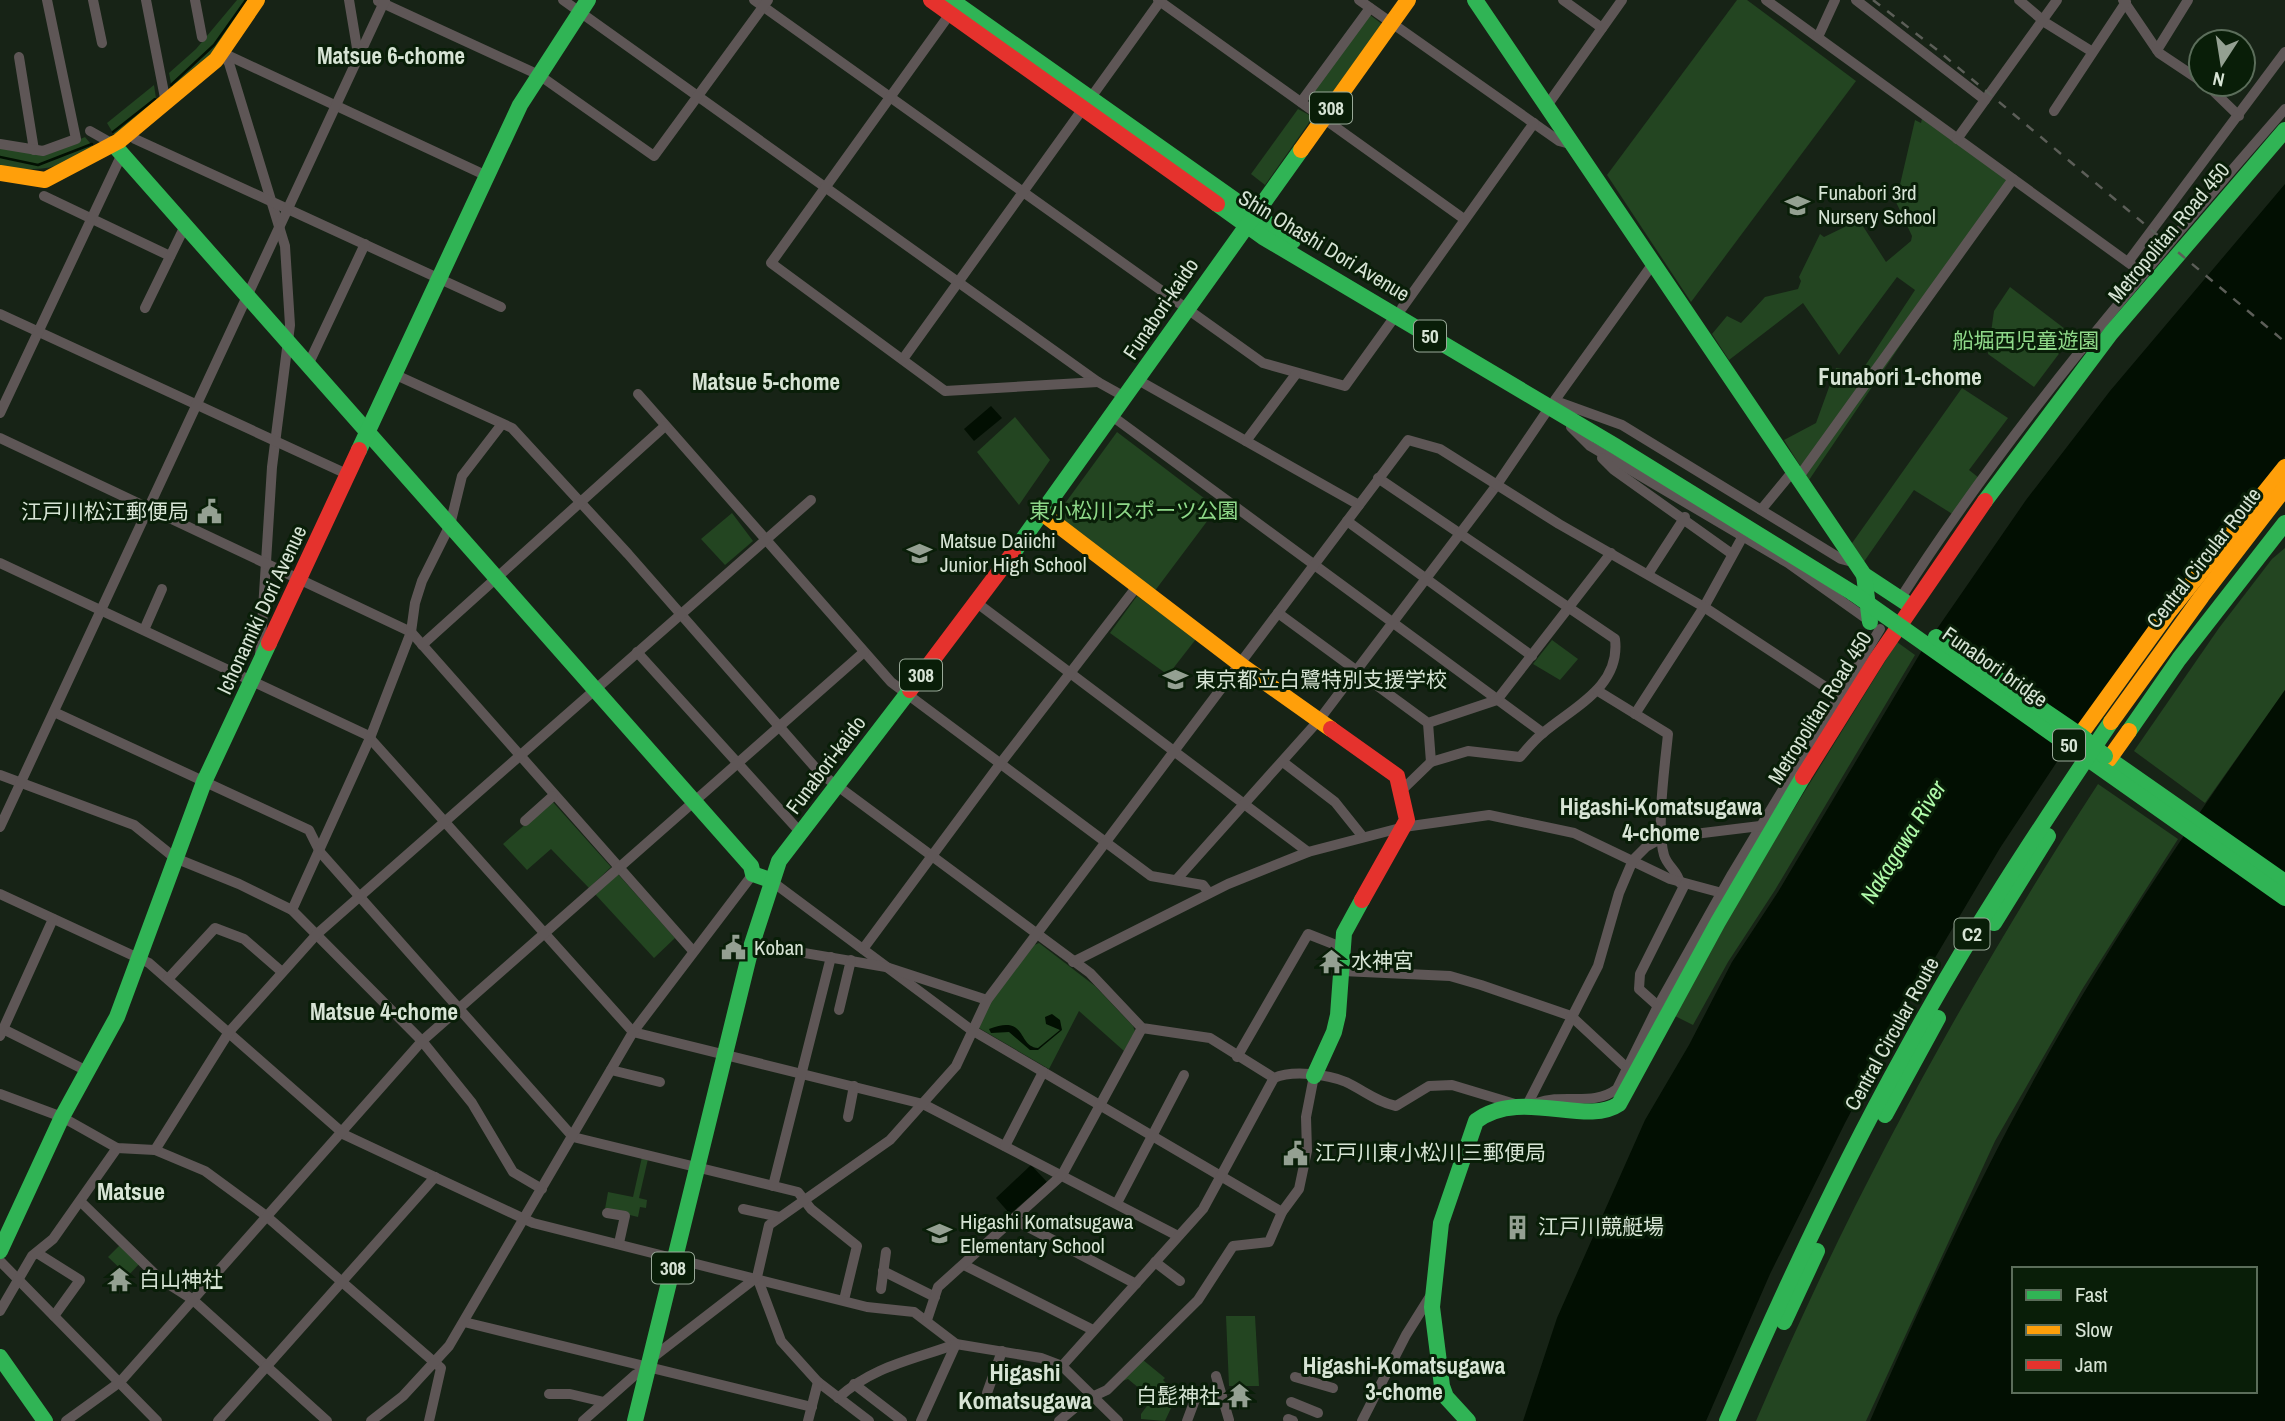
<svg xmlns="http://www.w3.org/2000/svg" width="2285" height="1421" viewBox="0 0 2285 1421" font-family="'Archivo Narrow','Noto Sans JP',sans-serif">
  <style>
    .green { fill: #234521 }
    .water { fill: #020f02; fill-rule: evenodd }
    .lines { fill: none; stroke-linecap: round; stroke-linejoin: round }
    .stream { stroke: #020f02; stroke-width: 2.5 }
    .street { stroke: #5e5656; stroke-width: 10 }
    .fast { stroke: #30b455; stroke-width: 16 }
    .slow { stroke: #ff9f0a; stroke-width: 16 }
    .jam { stroke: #e5322d; stroke-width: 16 }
    .rail { stroke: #5c5e58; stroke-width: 2.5; stroke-dasharray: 9 9; stroke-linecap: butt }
    .fast-bridge { stroke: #30b455; stroke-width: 16 }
    .slow-bridge { stroke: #ff9f0a; stroke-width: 16 }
    .labels { text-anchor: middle; stroke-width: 6; stroke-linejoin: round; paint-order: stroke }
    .shield { fill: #091e08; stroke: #99a998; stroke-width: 2 }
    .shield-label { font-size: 19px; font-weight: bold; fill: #d7e4d5 }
    .poi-label { font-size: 21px; fill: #d7e4d5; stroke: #091e08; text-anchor: start }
    .street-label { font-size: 21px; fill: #d7e4d5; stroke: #091e08 }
    .park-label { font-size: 21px; fill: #8fd989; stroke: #091e08 }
    .neighbourhood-label { font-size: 23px; font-weight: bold; fill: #d7e4d5; stroke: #091e08 }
    .water-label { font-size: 23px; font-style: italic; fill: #b0fbaa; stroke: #091e08 }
    .quarter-label { font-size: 24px; font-weight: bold; fill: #d7e4d5; stroke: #091e08 }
  </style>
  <rect width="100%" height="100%" fill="#172316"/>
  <g class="green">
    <path d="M237,0H252L220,48L176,89L171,83L169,73L196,49Z"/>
    <path d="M1737,0H1747L1856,81L1691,302L1607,175Z"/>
    <path d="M1366,12L1382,24L1321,108L1309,98Z"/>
    <path d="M154,85L157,105L116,138L107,123Z"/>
    <path d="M1298,109L1313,117L1265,185L1251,174Z"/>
    <path d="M1923,114L2013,179L1809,480L1784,440L1816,423L1836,368L1861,372L1915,290L1897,277L1839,355L1803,303L1729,360L1712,334L1727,316L1741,323L1765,297L1798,289L1801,281L1799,277L1820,234L1824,237L1859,220L1886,262L1911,241L1912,236L1896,202L1915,120L1921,123Z"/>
    <path d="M85,137L95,149C54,169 46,172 0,167V148L44,155Z"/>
    <path d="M2010,287L2073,335L2034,387L1988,354L1994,311Z"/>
    <path d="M1962,388L2008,418L1969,470L1979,478L1954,515L1914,490L1863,563L1850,546Z"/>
    <path d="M1015,417L1050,460L1019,505L977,452Z"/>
    <path d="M1117,432L1217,508L1154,592L1059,520L1058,513Z"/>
    <path d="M732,513L753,541L725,565L701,539Z"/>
    <path d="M2285,548V690L2205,803L2134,751L2219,628L2272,559Z"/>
    <path d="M1137,596L1196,639L1168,675L1110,633Z"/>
    <path d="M1552,640L1578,659L1560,680L1533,664Z"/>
    <path d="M1897,642L1915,655L1775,890L1728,962L1693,1025L1673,1015L1758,867Z"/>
    <path d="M2098,784L2178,839L2083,988L1995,1141L1866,1421H1756C1850,1199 1967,986 2098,784Z"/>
    <path d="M552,801L611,867L589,888L551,849L527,870L503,844Z"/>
    <path d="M617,873L675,938L654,958L595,894Z"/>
    <path d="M1039,943L1095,986L1133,1026L1135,1031L1124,1051L1079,1011L1049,1069L979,1028L989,1004L1034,945Z"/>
    <path d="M642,1157L648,1159L639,1198L647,1200L646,1208L640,1207L638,1217L605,1209L608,1192L633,1197Z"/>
    <path d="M121,1244L140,1263L128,1276L108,1257Z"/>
    <path d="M1226,1316H1255L1259,1386H1229Z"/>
    <path d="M1143,1360L1165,1378L1163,1380L1177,1395L1165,1421L1141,1419V1414L1152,1399L1128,1379L1120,1382Z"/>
  </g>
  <g class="water">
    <path d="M2285,184V456L2076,733L2000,848L1910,1000L1845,1123L1770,1274L1706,1421H1523L1557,1318L1645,1120L1689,1045L1732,962L1778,892L1921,652L2026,500L2110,391Z"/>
    <path d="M991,406L1002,418L974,441L964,429Z"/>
    <path d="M2285,690V1421H1870C1936,1269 2007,1118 2094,976C2153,878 2219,784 2285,690ZM2014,1269H2255V1391H2014Z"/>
    <path d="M1052,1014L1060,1020L1062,1030L1038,1050H1030L1009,1032L991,1033L989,1029C1028,1014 1017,1047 1038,1048L1060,1030L1046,1024L1045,1017Z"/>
    <path d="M1031,1165L1047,1182L1010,1214L996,1198Z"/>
  </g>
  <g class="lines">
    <g class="stream">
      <path d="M171,85L214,45L246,0"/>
      <path d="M113,132L155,99"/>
      <path d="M0,157L38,165L92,144"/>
    </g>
    <g class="street">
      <path d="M93,0L102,43"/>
      <path d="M146,0L166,103"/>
      <path d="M195,0L202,37"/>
      <path d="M349,0L358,54"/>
      <path d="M563,0L1098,382L1125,397"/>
      <path d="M754,0L1263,363L1345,386L1396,315"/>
      <path d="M1158,0L1464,219"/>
      <path d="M1359,0L1559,141L1570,144"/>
      <path d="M1563,0L1602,28"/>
      <path d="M1766,0L2144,274"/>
      <path d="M1856,0L1985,100"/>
      <path d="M2019,0L2046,23L2091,51"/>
      <path d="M2123,0L2159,53L2201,81"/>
      <path d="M378,1L539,75L654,156L768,0"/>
      <path d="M952,11L771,263L945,391L1098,382"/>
      <path d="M1818,37L1835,0"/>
      <path d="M2157,50L2188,0"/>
      <path d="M222,53L229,63L285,246L290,325L272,467L260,657"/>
      <path d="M225,54L487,176"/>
      <path d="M19,57L34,150"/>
      <path d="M2206,84L2239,116"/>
      <path d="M1301,102L1370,8"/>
      <path d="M1546,107L1622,0"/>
      <path d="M2054,111L2126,2"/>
      <path d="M90,131L113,144"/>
      <path d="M130,133L135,139L501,307"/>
      <path d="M1957,139L2057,0"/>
      <path d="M0,144L43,151L76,139L47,0"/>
      <path d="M44,196L170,256"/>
      <path d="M2128,262L2285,52"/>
      <path d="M145,308L185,226"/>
      <path d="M1402,308L1534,123"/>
      <path d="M0,314L349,475"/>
      <path d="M903,359L1161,0"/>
      <path d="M308,365L365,244"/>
      <path d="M396,375L512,428L628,554L820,773L1090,973L1142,1028L1210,1038L1274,1078C1292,1070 1327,1074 1346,1082C1363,1090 1377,1102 1396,1106L1429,1086L1452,1085L1515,1104"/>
      <path d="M1138,380L1359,505"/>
      <path d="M638,394L891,682L1151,876L1203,885L1209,893"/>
      <path d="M1555,400L1652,265"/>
      <path d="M1561,403L1622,425L1841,559L1856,563"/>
      <path d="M0,413L122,154"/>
      <path d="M1112,416L1543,733"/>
      <path d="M1571,427L1590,446L1788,563L1871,622"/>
      <path d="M0,438L411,632L693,951"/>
      <path d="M1246,441L1296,374"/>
      <path d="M1602,458L1614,470L1732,554"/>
      <path d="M1378,478L1615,639C1621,687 1572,708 1543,733C1534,740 1527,749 1520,757L1468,751L1431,762L1401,791"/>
      <path d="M1798,478L2013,179"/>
      <path d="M1761,510L1793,471"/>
      <path d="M1347,521L1532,656"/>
      <path d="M0,563L367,735L633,1032L923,1104L1178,1236"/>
      <path d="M1648,574L1685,517"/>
      <path d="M1900,599C2012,424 2149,265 2285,109"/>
      <path d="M977,603L1308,852"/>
      <path d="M1278,613L1428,723L1497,700L1611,553"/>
      <path d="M144,630L162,589"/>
      <path d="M422,645L665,426"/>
      <path d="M637,652L801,833"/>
      <path d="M1598,691L1668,734C1665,765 1656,827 1664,855C1667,866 1678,871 1680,883"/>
      <path d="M54,712L309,830L320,852L573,1137L798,1192L811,1209L857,1246L844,1300"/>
      <path d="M1635,714L1704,607L1743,536"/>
      <path d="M1428,723L1431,762"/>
      <path d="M1283,762L1335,802L1363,837"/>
      <path d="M0,775L134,825L175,858L239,884L292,910L422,1041L472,1103L513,1172L542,1189"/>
      <path d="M525,821L553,796"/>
      <path d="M0,827L385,0"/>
      <path d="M1177,879L1319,720L1496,486L1549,408"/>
      <path d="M770,880L970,1029L1282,1212"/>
      <path d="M0,894L149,963L345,1135L533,1223L867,1307L914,1312L956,1344L1041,1358L1062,1366L1118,1421"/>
      <path d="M292,910L370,738L411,632L415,603L422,581L450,525L462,476L502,424"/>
      <path d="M752,944L886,967L987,1000"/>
      <path d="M863,949L1000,764L1138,585"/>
      <path d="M1073,962L1228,884L1308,852L1404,827L1489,815L1574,833L1670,879L1722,893"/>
      <path d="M1342,971L1450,976L1481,985L1571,1016L1628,1069"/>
      <path d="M168,979L215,928L244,939L282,972"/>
      <path d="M1658,1006L1639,989L1640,974L1685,884"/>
      <path d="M839,1010L851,960"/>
      <path d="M3,1029L87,1071"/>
      <path d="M0,1036L53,919"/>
      <path d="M1237,1057L1308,934L1341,947"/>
      <path d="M611,1070L660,1082"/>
      <path d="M0,1094L62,1117L117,1148L155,1150L205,1171L265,1215L441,1368L429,1421"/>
      <path d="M1537,1103C1564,1093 1593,1107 1617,1089L1658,1006L1732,874L1880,629"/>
      <path d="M1526,1107L1598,966L1619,893L1633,860L1646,847L1662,838L1760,826"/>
      <path d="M848,1117L854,1086"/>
      <path d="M1005,1146L1043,1072"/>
      <path d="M155,1150L229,1032L317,934L811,500"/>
      <path d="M773,1186L831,957"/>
      <path d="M81,1202L159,1278L192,1299L327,1421"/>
      <path d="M1117,1203L1184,1075"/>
      <path d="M743,1209L779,1217"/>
      <path d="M607,1213L625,1216L619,1243"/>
      <path d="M1015,1220L1136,1284"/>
      <path d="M37,1253L80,1280L54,1316"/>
      <path d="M0,1261L157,1421"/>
      <path d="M1155,1262L1180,1281"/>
      <path d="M964,1265L1093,1330"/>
      <path d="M883,1271L935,1297"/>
      <path d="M757,1277L781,1341L818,1382L869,1421"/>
      <path d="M881,1289L886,1252"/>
      <path d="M0,1311L32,1256L53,1239L117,1148"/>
      <path d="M927,1320L938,1287L1062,1175L1142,1028"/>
      <path d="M464,1322L812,1407"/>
      <path d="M652,1358L757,1277L769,1225L890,1140L956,1066L987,1000L1408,440L1440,449L1559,524L1704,607L1839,696"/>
      <path d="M1062,1366L1203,1209L1274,1078"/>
      <path d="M1216,1376L1229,1420"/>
      <path d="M1295,1377L1333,1388"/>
      <path d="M854,1384L902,1421"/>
      <path d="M987,1393L1002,1351"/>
      <path d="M549,1394H570L604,1402"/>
      <path d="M838,1398C873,1366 913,1360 956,1344"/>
      <path d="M1291,1402L1318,1413"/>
      <path d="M1288,1419L1293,1421"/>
      <path d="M66,1421L120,1382L422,1041L864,652"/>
      <path d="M218,1421L435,1177"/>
      <path d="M371,1421L403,1396L449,1346L633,1032L753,874"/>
      <path d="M583,1421L635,1375L650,1367"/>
      <path d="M808,1421L818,1382"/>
      <path d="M921,1421L956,1344"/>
      <path d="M1059,1421L1083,1401L1107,1390L1198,1300L1233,1246L1269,1242L1282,1212L1299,1189L1307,1151L1306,1117L1314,1076"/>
      <path d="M1187,1421L1196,1397L1219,1395"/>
      <path d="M1362,1421L1406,1335L1431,1295"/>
    </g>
    <g class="fast">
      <path d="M951,0L1293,241"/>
      <path d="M1475,0L1864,575L1911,606"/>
      <path d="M113,144L751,866L753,874L770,880"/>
      <path d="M1217,204L1263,237L1615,446L1853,593"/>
      <path d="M359,450L520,105L588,0"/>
      <path d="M1985,501L2111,333L2285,130"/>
      <path d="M1013,553L1301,150"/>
      <path d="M1864,575L1870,622"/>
      <path d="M2129,731L2179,659L2285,523"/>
      <path d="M2109,759L2285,882"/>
      <path d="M1314,1076L1334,1032L1338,1015L1344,933L1362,900"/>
      <path d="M0,1251L62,1117L117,1017L204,782L269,643"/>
      <path d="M0,1357L45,1421"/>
      <path d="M635,1421L752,944L779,861L910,690"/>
      <path d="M1468,1421L1446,1397L1442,1386L1432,1307L1441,1223L1476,1121C1521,1087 1586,1127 1619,1104L1718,922L1803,777"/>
    </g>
    <g class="slow">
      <path d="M1301,150L1408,0"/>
      <path d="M0,173L45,180L119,141L216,60L257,0"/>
      <path d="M1042,513L1245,668L1331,729"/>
      <path d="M2129,731L2109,759H2090L2080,735L2168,613L2285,467"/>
    </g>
    <g class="jam">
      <path d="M931,0L1217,204"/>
      <path d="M269,643L359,450"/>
      <path d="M910,690L1013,553"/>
      <path d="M1331,729L1397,776L1407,820L1362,900"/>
      <path d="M1803,777L1878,657L1985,501"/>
    </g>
    <path class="rail" d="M1873,0L1936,49L2285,342"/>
    <g class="fast-bridge">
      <path d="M1853,593L2285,898"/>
      <path d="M1936,637L2080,735L2105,756"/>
      <path d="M1994,923L2048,836"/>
      <path d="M1885,1115L1938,1018"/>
      <path d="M1784,1322L1817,1251"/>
      <path d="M1727,1421C1781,1296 1838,1173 1904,1054C1966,939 2038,830 2111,722"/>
    </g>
    <path class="slow-bridge" d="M2111,722L2202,596L2285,488"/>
  </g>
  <defs>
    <symbol id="school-bare" viewBox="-9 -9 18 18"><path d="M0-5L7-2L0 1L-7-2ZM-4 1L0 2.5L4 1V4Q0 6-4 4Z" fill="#94a092" stroke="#091e08" stroke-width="2.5" paint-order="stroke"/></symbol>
    <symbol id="civic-bare" viewBox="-9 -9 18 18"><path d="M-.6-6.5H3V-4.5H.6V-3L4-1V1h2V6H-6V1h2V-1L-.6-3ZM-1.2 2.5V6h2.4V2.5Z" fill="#94a092" stroke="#091e08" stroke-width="2.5" paint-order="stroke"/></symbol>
    <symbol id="temple-bare" viewBox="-9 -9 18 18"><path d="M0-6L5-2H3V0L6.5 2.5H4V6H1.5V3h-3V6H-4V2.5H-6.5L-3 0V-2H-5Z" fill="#94a092" stroke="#091e08" stroke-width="2.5" paint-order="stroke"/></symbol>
    <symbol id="building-bare" viewBox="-9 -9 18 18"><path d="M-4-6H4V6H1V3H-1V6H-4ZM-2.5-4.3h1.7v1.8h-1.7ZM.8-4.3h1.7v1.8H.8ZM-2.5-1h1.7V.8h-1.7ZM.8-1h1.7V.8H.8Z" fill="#94a092" stroke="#091e08" stroke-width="2.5" paint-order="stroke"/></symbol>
  </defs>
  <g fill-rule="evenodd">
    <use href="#school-bare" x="1780" y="188" width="35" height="35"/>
    <use href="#civic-bare" x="192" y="494" width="35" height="35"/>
    <use href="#school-bare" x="902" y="536" width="35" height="35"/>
    <use href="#school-bare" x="1158" y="662" width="35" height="35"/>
    <use href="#civic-bare" x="716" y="930" width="35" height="35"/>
    <use href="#temple-bare" x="1314" y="944" width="35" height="35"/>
    <use href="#civic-bare" x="1278" y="1136" width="35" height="35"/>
    <use href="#building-bare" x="1500" y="1210" width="35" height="35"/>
    <use href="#school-bare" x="922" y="1216" width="35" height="35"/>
    <use href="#temple-bare" x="102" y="1262" width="35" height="35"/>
    <use href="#temple-bare" x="1222" y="1378" width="35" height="35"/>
  </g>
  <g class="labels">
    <g class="shield">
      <rect x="1310" y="92.5" width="42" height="31" rx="5"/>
      <rect x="1414" y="320.5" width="32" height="31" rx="5"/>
      <rect x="900" y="659.5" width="42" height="31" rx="5"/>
      <rect x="2053" y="729.5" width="32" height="31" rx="5"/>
      <rect x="1954.5" y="918.5" width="35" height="31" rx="5"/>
      <rect x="652" y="1252.5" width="42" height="31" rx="5"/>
    </g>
    <g class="shield-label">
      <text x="1331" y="115">308</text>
      <text x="1430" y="343">50</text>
      <text x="921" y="682">308</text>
      <text x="2069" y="752">50</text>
      <text x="1972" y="941">C2</text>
      <text x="673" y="1275">308</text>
    </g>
    <g class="poi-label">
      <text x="1818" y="200">Funabori 3rd<tspan x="1818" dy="24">Nursery School</tspan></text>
      <text x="189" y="519" text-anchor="end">江戸川松江郵便局</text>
      <text x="940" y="548">Matsue Daiichi<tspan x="940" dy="24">Junior High School</tspan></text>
      <text x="1195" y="687">東京都立白鷺特別支援学校</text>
      <text x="754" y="955">Koban</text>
      <text x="1351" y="968">水神宮</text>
      <text x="1315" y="1160">江戸川東小松川三郵便局</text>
      <text x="960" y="1229">Higashi Komatsugawa<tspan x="960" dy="24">Elementary School</tspan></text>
      <text x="1538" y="1234">江戸川競艇場</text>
      <text x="139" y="1287">白山神社</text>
      <text x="1220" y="1403" text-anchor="end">白髭神社</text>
    </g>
    <g class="street-label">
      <text transform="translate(2169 233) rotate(-50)" y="7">Metropolitan Road 450</text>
      <text transform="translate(1324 246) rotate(31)" y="7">Shin Ohashi Dori Avenue</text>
      <text transform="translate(1161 309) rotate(-56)" y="7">Funabori-kaido</text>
      <text transform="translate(2204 558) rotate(-52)" y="7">Central Circular Route</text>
      <text transform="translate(262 610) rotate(-65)" y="7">Ichonamiki Dori Avenue</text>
      <text transform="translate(1995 667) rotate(35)" y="7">Funabori bridge</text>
      <text transform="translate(1820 708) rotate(-58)" y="7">Metropolitan Road 450</text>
      <text transform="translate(826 765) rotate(-53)" y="7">Funabori-kaido</text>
      <text transform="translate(1892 1034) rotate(-61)" y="7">Central Circular Route</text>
    </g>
    <g class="park-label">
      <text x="2026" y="348">船堀西児童遊園</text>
      <text x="1134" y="518">東小松川スポーツ公園</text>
    </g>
    <g class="neighbourhood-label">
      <text x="391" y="64">Matsue 6-chome</text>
      <text x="1900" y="385">Funabori 1-chome</text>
      <text x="766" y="390">Matsue 5-chome</text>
      <text x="1661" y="815">Higashi-Komatsugawa<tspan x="1661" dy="26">4-chome</tspan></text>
      <text x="384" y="1020">Matsue 4-chome</text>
      <text x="1404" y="1374">Higashi-Komatsugawa<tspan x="1404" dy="26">3-chome</tspan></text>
    </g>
    <g class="water-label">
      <text transform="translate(1903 842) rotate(-58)" y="8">Nakagawa River</text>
    </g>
    <g class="quarter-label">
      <text x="131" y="1200">Matsue</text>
      <text x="1025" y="1381">Higashi<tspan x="1025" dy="28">Komatsugawa</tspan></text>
    </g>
  </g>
  <rect x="2012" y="1267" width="245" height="126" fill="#091e08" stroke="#5b6d5a" stroke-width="2"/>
  <rect x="2026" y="1290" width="35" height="10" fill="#30b455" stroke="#5b6d5a" stroke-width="2"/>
  <text x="2075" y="1302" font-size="21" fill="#d7e4d5">Fast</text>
  <rect x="2026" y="1325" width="35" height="10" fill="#ff9f0a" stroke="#5b6d5a" stroke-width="2"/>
  <text x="2075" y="1337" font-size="21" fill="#d7e4d5">Slow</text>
  <rect x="2026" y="1360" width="35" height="10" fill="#e5322d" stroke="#5b6d5a" stroke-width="2"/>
  <text x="2075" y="1372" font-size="21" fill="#d7e4d5">Jam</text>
  <g transform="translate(2222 63) rotate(192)"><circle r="33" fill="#091e08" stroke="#5b6d5a" stroke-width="2"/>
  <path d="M0-5L12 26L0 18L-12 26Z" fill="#94a092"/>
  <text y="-10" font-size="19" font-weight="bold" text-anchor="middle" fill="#d7e4d5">N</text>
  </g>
</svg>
